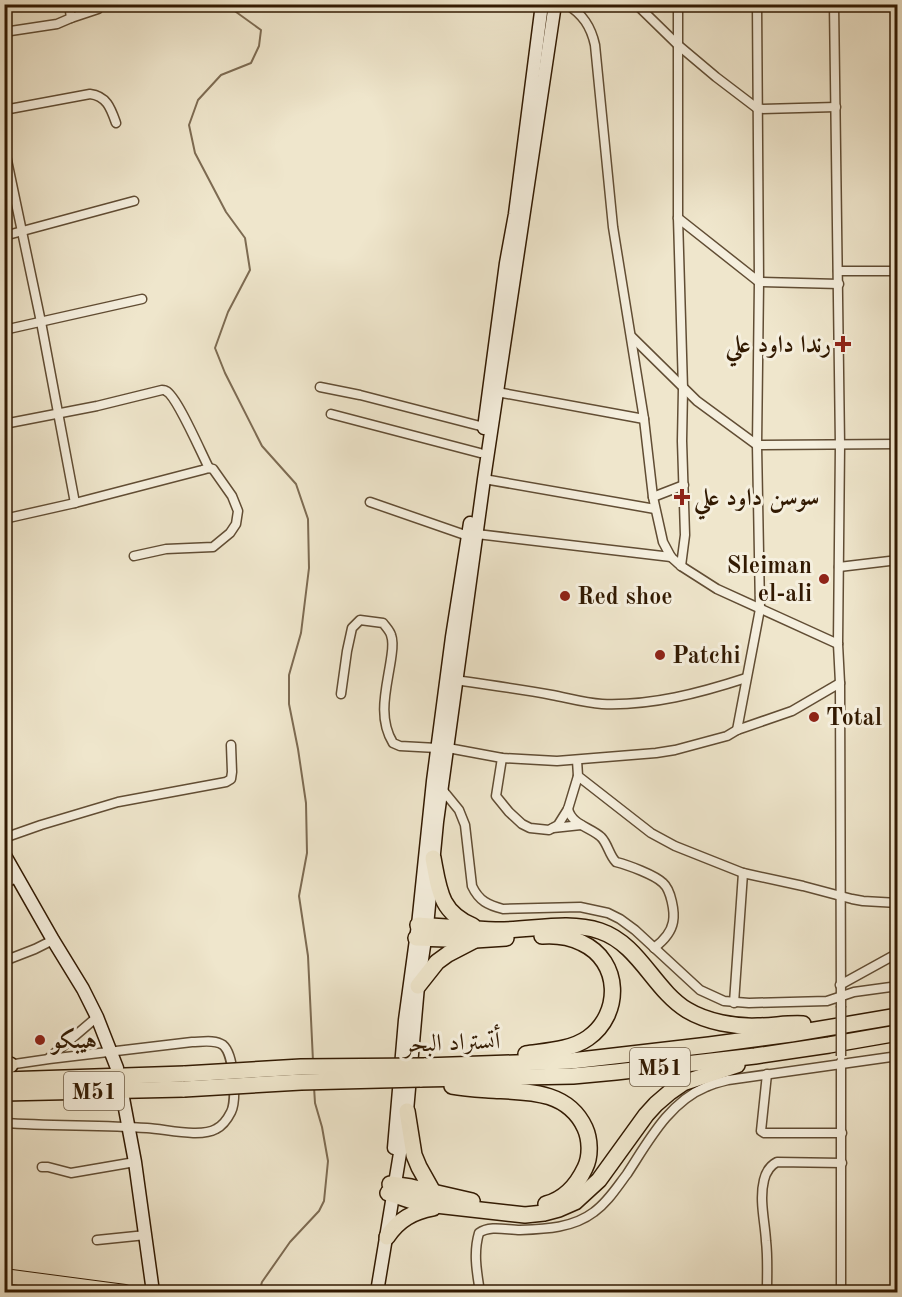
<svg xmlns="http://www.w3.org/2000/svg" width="902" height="1297" viewBox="0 0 902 1297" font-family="'Old Standard TT',Amiri,serif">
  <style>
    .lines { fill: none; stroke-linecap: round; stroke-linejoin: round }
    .stream { stroke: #7d6b52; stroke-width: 2 }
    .minor-casing { stroke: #614d34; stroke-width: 11 }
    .secondary-casing { stroke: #321a02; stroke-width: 15 }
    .trunk-casing { stroke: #321a02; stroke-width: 16 }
    .motorway-casing { stroke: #321a02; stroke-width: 18 }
    .minor { stroke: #f5efde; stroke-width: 8 }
    .secondary { stroke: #f5efde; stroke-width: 12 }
    .trunk { stroke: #efe6cc; stroke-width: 14 }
    .motorway { stroke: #efe6cc; stroke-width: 15 }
    .minor-bridge-casing { stroke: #614d34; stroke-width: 11; stroke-linecap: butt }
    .motorway-bridge-casing { stroke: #321a02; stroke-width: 18; stroke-linecap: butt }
    .minor-bridge { stroke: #f5efde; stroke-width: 8 }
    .motorway-bridge { stroke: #efe6cc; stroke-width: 15 }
    .poi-dot { fill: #8f2418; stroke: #f5efde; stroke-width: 2 }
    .labels { text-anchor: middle; stroke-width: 6; stroke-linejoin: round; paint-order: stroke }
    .shield { fill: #f5efde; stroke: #6c5a44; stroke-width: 1.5 }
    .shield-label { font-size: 22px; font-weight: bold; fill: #321a02 }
    .poi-label { font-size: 24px; font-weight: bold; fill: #321a02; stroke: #f5efde; text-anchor: start }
    .street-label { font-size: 24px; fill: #321a02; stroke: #f5efde }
  </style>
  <rect width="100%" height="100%" fill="#efe6cc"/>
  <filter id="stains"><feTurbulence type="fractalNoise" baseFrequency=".00333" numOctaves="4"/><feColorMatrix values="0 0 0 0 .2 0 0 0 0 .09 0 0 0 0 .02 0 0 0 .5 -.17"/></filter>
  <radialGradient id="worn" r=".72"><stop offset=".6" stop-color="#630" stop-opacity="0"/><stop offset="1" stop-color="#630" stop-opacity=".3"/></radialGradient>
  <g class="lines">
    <g class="stream">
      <path d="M225,4L261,30L259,46L251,63L221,75L198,100L189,125L195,153L226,212L245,238L250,270L228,312L215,348L225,373L262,446L296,484L308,519L309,568L301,633L289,675V704L298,749L306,803L307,853L299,896L308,956L313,1061"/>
      <path d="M259,1292L262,1282L290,1242L319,1211L324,1201L328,1161L322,1127L315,1103L314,1087"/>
    </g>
    <defs>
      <g id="minor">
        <path d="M69,4L71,18"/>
        <path d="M566,4C583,14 591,27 595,45L613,227L644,419L653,497L663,542L671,557L681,566L717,589L838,644"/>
        <path d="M636,4L678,45L716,77L758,109L836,107"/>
        <path d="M678,4V218L683,389L682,441L685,535L681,566"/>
        <path d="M834,4L840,445L838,644L840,683L841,1006"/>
        <path d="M4,32L57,24L71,18L98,9"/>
        <path d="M4,110L90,94C107,96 111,109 116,123"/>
        <path d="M4,146L41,322L75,503"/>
        <path d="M678,218L759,282L839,284"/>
        <path d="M4,236L134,201"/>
        <path d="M838,271H898"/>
        <path d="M4,330L142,299"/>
        <path d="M632,337L697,401L757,445L898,444"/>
        <path d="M320,387L360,395L484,427"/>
        <path d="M497,392L644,419"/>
        <path d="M331,414L480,453"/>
        <path d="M4,424L97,406L162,390C163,390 165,390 166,391C177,396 202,455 209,468"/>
        <path d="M484,479L655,509"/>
        <path d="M653,497L684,485"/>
        <path d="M370,502L468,536"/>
        <path d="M4,519L75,503L202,470L209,468L213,469L232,496L238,511L236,524L230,533L213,547L166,549L134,556"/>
        <path d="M477,534L671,557"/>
        <path d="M839,567L898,560"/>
        <path d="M456,680C488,685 520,689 552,695C568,698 585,703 602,704C651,706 700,693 746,678"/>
        <path d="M341,694L347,651L352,628L360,620L383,623C386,627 390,631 391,635C394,643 392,651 391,659C387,687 377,717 393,743L400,746L437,748"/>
        <path d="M737,730L760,609L757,445L759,282L757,4"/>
        <path d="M448,748L502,758L557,761L656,753L675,750L727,736L737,730L792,711L840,683"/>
        <path d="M502,758L496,796L509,812L522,824L530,828L549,830L558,825L568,809L578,776"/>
        <path d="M577,760L578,776L651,833L675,846L743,873L803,886L852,899L863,901L898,903"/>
        <path d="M441,788L459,810L465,825L472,886C479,901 488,905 503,909L580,907L608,913L620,919L635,930L700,990L724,1001L749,1003L827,1001L854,992L898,986"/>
        <path d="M568,809C572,825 590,827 601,837C608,844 609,855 616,862C628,865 655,875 663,883C671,890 675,912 673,922C671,933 662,942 654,948"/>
        <path d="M553,828L581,825"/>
        <path d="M4,838L41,825L118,802L226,782L231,779L232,772L231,745"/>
        <path d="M4,884L18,877"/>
        <path d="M4,961L35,949L53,940"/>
        <path d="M840,985L898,953"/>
        <path d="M734,1003L743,873"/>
        <path d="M49,1058L97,1017"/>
        <path d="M767,1074L761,1131L764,1133H842"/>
        <path d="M4,1123C52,1126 100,1125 147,1128C166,1129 200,1138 216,1129C222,1126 228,1118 231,1112C237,1100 234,1054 223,1045C215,1039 201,1042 192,1042L49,1059L8,1065"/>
        <path d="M42,1167H48L71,1173L135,1162"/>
        <path d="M97,1240L146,1235"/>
        <path d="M480,1292C477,1273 473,1253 479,1233C490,1225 507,1230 520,1230C546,1229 573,1228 594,1212C608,1202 617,1187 627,1174C648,1142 669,1102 706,1087C712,1084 720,1082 728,1080L898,1056"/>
        <path d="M767,1292C767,1275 768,1258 766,1241C765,1222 759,1200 764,1180C766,1172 769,1166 777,1162L842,1163"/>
        <path d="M841,1292V1062"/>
      </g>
      <g id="secondary">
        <path d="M484,428L506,263L515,214L542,4"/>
        <path d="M4,854L53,940L83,989L97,1017L117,1068"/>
        <path d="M123,1098L135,1162L153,1292"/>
        <path d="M394,1148L405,1020L418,925L433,781L452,637L470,523"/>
        <path d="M378,1292V1286L407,1111L418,986L427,926L437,822L484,479L555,4"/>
      </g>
      <path id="trunk" d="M4,1276L125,1292"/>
      <g id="motorway">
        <path d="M433,858C439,890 440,912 473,926"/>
        <path d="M418,925C444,927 470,929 495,930C530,931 566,920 600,931C639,944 654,990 687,1010C707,1022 735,1027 758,1026C773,1026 788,1023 803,1024"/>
        <path d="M416,938L475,940L506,938"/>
        <path d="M418,986L437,962L448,954L473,941"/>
        <path d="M526,1054C546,1051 571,1050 588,1038C622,1014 621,961 582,943C570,937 555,935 542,936"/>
        <path d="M4,1066L10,1065"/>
        <path d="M424,1066L571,1061L709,1045L791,1034L898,1016"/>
        <path d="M420,1079L573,1076L616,1072L755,1056L829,1045L898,1033"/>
        <path d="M4,1080L185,1074"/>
        <path d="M452,1086C464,1088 477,1089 489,1090C525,1092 567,1089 585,1128C590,1139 591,1156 585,1168C577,1185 565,1199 546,1204"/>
        <path d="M4,1093L184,1089"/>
        <path d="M407,1111L414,1155L419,1167L433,1192"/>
        <path d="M390,1184L411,1187L472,1201"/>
        <path d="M388,1193L418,1203L498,1212L525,1215L544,1213L559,1209L575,1202L599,1180L646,1115L656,1104L670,1092L683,1083L737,1065"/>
        <path d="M387,1237C399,1219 413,1212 433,1208"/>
      </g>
    </defs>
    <use href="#minor" class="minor-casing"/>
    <use href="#secondary" class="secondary-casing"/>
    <use href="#trunk" class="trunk-casing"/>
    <use href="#motorway" class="motorway-casing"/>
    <use href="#minor" class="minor"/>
    <use href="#secondary" class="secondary"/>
    <use href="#trunk" class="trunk"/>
    <use href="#motorway" class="motorway"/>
    <defs>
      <path id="minor-bridge" d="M841,1056V1006"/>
      <g id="motorway-bridge">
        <path d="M185,1074L301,1067L424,1066"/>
        <path d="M184,1089L301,1082L420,1079"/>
      </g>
    </defs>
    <use href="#minor-bridge" class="minor-bridge-casing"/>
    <use href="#motorway-bridge" class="motorway-bridge-casing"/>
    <use href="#minor-bridge" class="minor-bridge"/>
    <use href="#motorway-bridge" class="motorway-bridge"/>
  </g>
  <g class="poi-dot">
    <path d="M840 335h6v6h6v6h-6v6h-6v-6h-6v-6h6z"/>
    <path d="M679 488h6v6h6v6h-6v6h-6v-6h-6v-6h6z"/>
    <circle cx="824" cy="579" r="6"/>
    <circle cx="565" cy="596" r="6"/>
    <circle cx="660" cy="655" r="6"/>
    <circle cx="814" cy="717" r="6"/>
    <circle cx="40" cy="1040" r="6"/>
  </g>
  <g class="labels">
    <g class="shield">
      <rect x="630" y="1048" width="60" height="38" rx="4.5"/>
      <rect x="64" y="1072" width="60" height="38" rx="4.5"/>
    </g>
    <g class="shield-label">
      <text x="660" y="1075">M51</text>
      <text x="94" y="1099">M51</text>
    </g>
    <g class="poi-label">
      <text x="831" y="352" text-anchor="end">رندا داود علي</text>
      <text x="694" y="505">سوسن داود علي</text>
      <text x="812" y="573" text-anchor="end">Sleiman<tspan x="812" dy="28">el-ali</tspan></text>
      <text x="577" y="604">Red shoe</text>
      <text x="672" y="663">Patchi</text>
      <text x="826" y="725">Total</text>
      <text x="52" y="1048">هيبكو</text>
    </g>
    <g class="street-label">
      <text transform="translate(452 1042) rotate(-2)" y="8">أتستراد البحر</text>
    </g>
  </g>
  <rect width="902" height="1297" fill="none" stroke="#efe6cc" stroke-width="24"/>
  <rect x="6" y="6" width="890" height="1285" fill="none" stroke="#321a02" stroke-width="3"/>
  <rect x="12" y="12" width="878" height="1273" fill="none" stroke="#321a02" stroke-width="1.5"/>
  <rect width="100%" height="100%" filter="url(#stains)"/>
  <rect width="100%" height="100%" fill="url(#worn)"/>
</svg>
